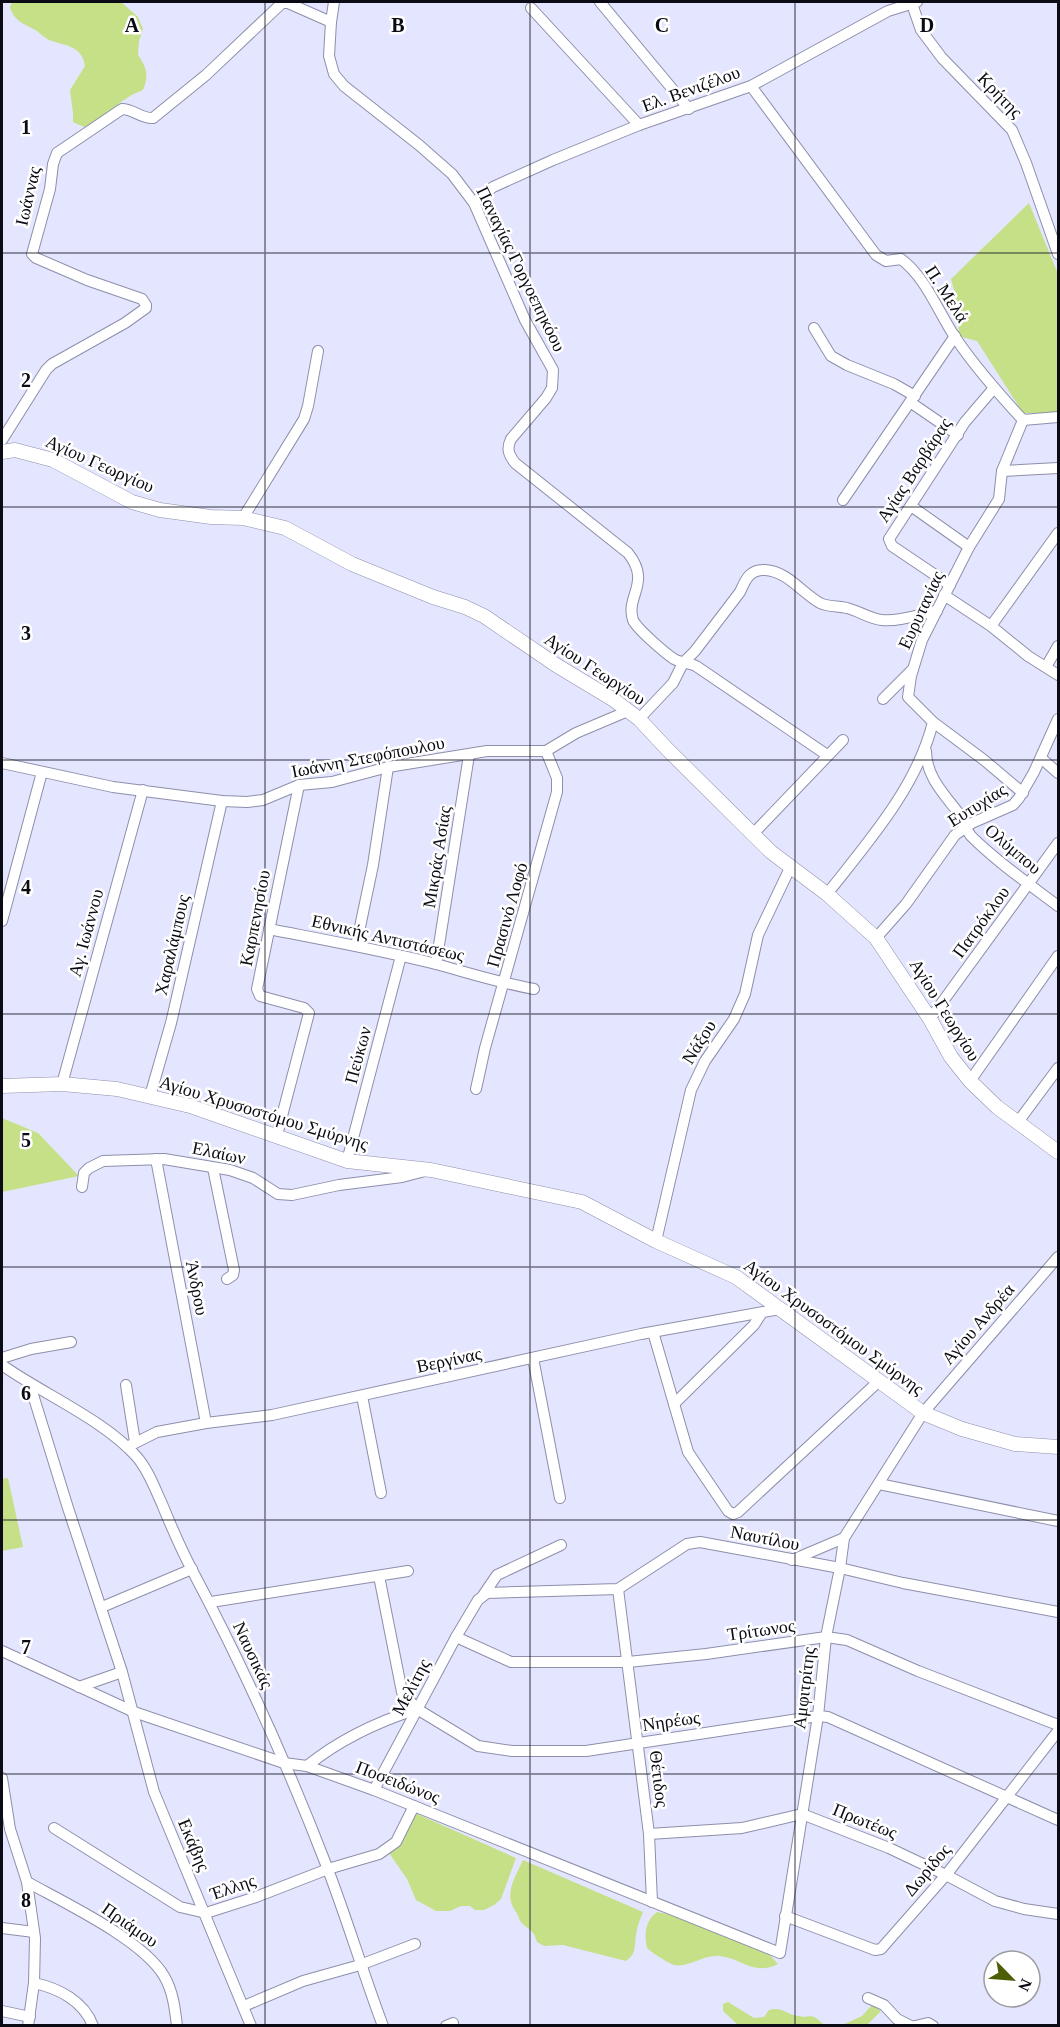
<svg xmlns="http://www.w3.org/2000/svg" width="1060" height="2027" viewBox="0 0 1060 2027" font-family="Georgia,serif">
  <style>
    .green { fill: #c6e088 }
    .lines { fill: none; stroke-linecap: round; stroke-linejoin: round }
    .street-casing { stroke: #8d8fab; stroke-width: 12 }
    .secondary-casing { stroke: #8d8fab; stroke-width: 15 }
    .street { stroke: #fff; stroke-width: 10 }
    .secondary { stroke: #fff; stroke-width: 14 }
    .grid { fill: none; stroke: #0b0b15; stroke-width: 1.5; stroke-opacity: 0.55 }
    .labels { text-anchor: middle; stroke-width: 5; stroke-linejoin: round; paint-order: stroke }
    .street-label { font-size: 18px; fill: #0b0b15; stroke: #fff }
    .grid-label { font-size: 20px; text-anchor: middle; font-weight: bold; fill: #0b0b15; stroke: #fff; stroke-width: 5; stroke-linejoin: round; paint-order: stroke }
  </style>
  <rect width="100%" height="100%" fill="#e4e6ff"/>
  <g class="green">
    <path d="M12,2H121L138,17L143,29L139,41L138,55C147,68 149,76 143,90C120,98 106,118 84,127L73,122V113L70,90L85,66C82,45 65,46 49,40C45,38 41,34 37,31C25,24 14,22 10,7Z"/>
    <path d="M1029,203L1058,274V414L1023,413L977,341L958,336L960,313L951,279Z"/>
    <path d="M2,1118L38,1133L79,1176L2,1192Z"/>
    <path d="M8,1478L23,1547L2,1551V1479Z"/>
    <path d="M415,1813L516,1858L501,1899L494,1905L484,1910H475L470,1906H461L450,1911H436L416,1900L407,1879L389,1853Z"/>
    <path d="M523,1860L643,1912C640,1919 637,1927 636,1935C634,1946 637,1953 626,1961L563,1945L544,1946L537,1942C533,1929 531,1932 523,1924C519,1921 519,1916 516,1912C503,1894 515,1878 523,1860Z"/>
    <path d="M657,1912L673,1915L767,1952L778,1964C754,1976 743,1959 720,1956C704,1954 690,1968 674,1965C668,1963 652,1953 647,1948C644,1934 645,1921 657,1912Z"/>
    <path d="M728,2002L754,2018L764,2017L769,2010C783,2006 785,2014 798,2016C812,2019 810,2011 824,2025H738L723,2011V2004Z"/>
    <path d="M872,2005L881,2011L867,2025L840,2026L862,2016Z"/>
  </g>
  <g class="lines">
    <defs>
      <g id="street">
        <path d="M334,2L331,22L329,56L334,74L344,86L419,145L452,174L474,203L525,320L553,370L552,388L546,398L511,439C506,449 509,455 515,463L628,553C652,583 625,596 633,620C637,629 665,653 674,659C681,663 689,663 696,666L827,755"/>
        <path d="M600,2L689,109"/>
        <path d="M912,4L921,30L942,58L1012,130L1026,163L1058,254"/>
        <path d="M531,8L639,125"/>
        <path d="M751,86L876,255L886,261L901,259C925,277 937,309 953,334C973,365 998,393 1023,420L1058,417"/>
        <path d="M474,203L493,187L553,160L639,125L751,86L888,11L917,2"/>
        <path d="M814,328L831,356L847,365L894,384L915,396"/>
        <path d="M910,402L958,435"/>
        <path d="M2,440L46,370L52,364L125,323L146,308V305L142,299L87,280L36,258L32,254L50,189L53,164L57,153L122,109C133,109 142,119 153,118L206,75L282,3H288L331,22"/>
        <path d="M1002,471L1058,468"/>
        <path d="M843,500L955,336"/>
        <path d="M911,506L969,547"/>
        <path d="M243,518L304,419L308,406L318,351"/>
        <path d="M950,585L892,546L889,539L965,422L994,388"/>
        <path d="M944,595L991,626L1028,656L1058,675"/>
        <path d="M991,626L1058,533"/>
        <path d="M1046,667L1058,646"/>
        <path d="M883,699L913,669"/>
        <path d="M639,719L673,683L683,663L695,651L740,592C745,581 749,569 765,570C787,571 802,593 820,603C828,607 838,606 847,608C859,611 870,619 882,620C899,622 920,614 937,611"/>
        <path d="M933,722L984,760L1023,793"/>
        <path d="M926,751C926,777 945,795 960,815C965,822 965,829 971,836C997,862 1029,884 1058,906"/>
        <path d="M1041,758L1058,773"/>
        <path d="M2,763L113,787L222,801L247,802L263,800L299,785L332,782L388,767L487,751H546L576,733L628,711"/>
        <path d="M753,834L843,740"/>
        <path d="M827,894C868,842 917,787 933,722L908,697L911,676L922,640L969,547L999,499L1002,471L1023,420"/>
        <path d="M2,921L42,772"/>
        <path d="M269,929C325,940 381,950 436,964C469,973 500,983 534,989"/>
        <path d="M876,938L906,904L955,835L972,823L1013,805L1019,798L1034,772L1058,719"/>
        <path d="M356,946L373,865L388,767"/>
        <path d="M436,964L469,755"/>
        <path d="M930,1019L1058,843"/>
        <path d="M970,1081L1058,956"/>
        <path d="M62,1084L143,790"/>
        <path d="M476,1089L485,1048L557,792V778L546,751"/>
        <path d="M150,1096L171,1023L222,801"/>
        <path d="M1018,1122L1058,1068"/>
        <path d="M277,1135L309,1013L304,1008L260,996L257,989L299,785"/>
        <path d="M156,1159L206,1423"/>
        <path d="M347,1161L401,956"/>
        <path d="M213,1168L234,1270L233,1275L227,1279"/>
        <path d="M82,1187L84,1173L89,1168L103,1161L164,1159L230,1170L253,1178L278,1194L292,1195L339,1185L402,1177L425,1171"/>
        <path d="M656,1241L691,1090L705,1061L734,1019L745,994L758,935L790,868"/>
        <path d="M653,1332L688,1452L728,1511L733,1514L738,1512L879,1381"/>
        <path d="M2,1358L31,1349L71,1342"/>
        <path d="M533,1358L560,1498"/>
        <path d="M2,1365C43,1394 104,1420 136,1456C148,1469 155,1489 162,1504C171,1526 181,1549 192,1570C243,1666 288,1766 327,1867C347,1919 363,1973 383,2026"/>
        <path d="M30,1385L68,1508L122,1672L154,1792L251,2026"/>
        <path d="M126,1385L135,1442"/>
        <path d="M362,1396L381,1493"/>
        <path d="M674,1404L754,1325L761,1314"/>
        <path d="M127,1447L157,1432L206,1423L272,1415L641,1334L780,1309"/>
        <path d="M879,1484L1058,1521"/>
        <path d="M792,1560L844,1538"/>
        <path d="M379,1576L402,1692L417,1709L478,1746L512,1751H586L818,1716L828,1717L1058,1820"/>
        <path d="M618,1589L649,1834L652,1902"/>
        <path d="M484,1594L497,1575L561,1545"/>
        <path d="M211,1602L408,1571"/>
        <path d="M102,1607L192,1569"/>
        <path d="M456,1637L511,1662H628L706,1654L826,1637L847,1640L918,1671L1058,1725"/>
        <path d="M2,1651L134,1712L284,1763L307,1766L374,1790L780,1953L818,1716L826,1637L840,1568L844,1538L923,1413L1058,1257"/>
        <path d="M79,1687L122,1672"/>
        <path d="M307,1766C339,1740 377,1722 417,1709"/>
        <path d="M2,1778L10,1829L27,1882L35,1938L34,1983L28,2026"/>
        <path d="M374,1790L456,1637L478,1600L487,1593L618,1589L687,1544L700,1542L840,1568L903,1583L1058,1612"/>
        <path d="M54,1828L180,1907L206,1913L256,1897L328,1869L379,1854L396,1842L414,1806"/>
        <path d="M649,1834L742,1828L802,1814L889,1848L946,1875L995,1901L1024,1909L1058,1914"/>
        <path d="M27,1882C65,1903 143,1940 164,1976C173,1991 175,2009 177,2026"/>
        <path d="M785,1916L875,1950L881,1949L946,1875L1058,1731"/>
        <path d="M2,1928L34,1932"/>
        <path d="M34,1983C58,1988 84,2001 93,2026"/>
        <path d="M868,1998L884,2005L897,2019L911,2026"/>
        <path d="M244,2006L303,1981L360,1965L415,1944"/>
        <path d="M2,2011L30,2017"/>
        <path d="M446,2026L453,2023"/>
        <path d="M915,2026L928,2023L933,2026"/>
      </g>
      <g id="secondary">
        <path d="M2,452L15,450L53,460L132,502L160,510L211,517L243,518L285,528L352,564L433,597L465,607L484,616L556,665L614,700L639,719L667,749L771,852L827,894L876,938L930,1019L951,1057L970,1081L997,1107L1058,1152"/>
        <path d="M2,1086L62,1084L117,1089L190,1106L347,1161L431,1170L582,1202L656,1241L736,1277L923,1413L962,1429L1015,1444L1058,1447"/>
      </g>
    </defs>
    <use href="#street" class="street-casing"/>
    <use href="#secondary" class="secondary-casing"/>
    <use href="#street" class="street"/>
    <use href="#secondary" class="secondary"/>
  </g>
  <path class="grid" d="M265,2V2026M530,2V2026M795,2V2026M2,253H1058M2,507H1058M2,760H1058M2,1014H1058M2,1267H1058M2,1520H1058M2,1774H1058"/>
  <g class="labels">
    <g class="street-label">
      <text transform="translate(691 89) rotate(-20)" y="6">Ελ. Βενιζέλου</text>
      <text transform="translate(1000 95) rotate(46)" y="6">Κρήτης</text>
      <text transform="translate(28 196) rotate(-77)" y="6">Ιωάννας</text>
      <text transform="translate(521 269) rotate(64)" y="6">Παναγίας Γοργοεπηκόου</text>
      <text transform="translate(947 294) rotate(57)" y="6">Π. Μελά</text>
      <text transform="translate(100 464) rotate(24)" y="6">Αγίου Γεωργίου</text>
      <text transform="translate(914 470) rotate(-57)" y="6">Αγίας Βαρβάρας</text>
      <text transform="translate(921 610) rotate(-65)" y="6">Ευρυτανίας</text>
      <text transform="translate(595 669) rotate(33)" y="6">Αγίου Γεωργίου</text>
      <text transform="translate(368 757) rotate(-11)" y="6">Ιωάννη Στεφόπουλου</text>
      <text transform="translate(977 805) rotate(-32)" y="6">Ευτυχίας</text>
      <text transform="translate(1013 849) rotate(40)" y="6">Ολύμπου</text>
      <text transform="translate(437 857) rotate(-81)" y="6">Μικράς Ασίας</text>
      <text transform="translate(507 915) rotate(-74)" y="6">Πρασινό Λοφό</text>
      <text transform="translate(255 918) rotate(-79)" y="6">Καρπενησίου</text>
      <text transform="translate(981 922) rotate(-54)" y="6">Πατρόκλου</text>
      <text transform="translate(86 933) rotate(-75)" y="6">Αγ. Ιωάννου</text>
      <text transform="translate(388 938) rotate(13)" y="6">Εθνικής Αντιστάσεως</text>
      <text transform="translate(172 945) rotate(-77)" y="6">Χαραλάμπους</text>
      <text transform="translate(945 1010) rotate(58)" y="6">Αγίου Γεωργίου</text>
      <text transform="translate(699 1042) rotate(-58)" y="6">Νάξου</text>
      <text transform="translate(358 1055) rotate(-75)" y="6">Πεύκων</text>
      <text transform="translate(264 1113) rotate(17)" y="6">Αγίου Χρυσοστόμου Σμύρνης</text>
      <text transform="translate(219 1153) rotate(12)" y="6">Ελαίων</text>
      <text transform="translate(197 1288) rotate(79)" y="6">Άνδρου</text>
      <text transform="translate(978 1324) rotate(-49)" y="6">Αγίου Ανδρέα</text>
      <text transform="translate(834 1327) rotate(36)" y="6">Αγίου Χρυσοστόμου Σμύρνης</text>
      <text transform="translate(449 1360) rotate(-12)" y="6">Βεργίνας</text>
      <text transform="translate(765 1538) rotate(11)" y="6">Ναυτίλου</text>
      <text transform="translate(761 1630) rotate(-8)" y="6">Τρίτωνος</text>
      <text transform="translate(253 1655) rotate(65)" y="6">Ναυσικάς</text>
      <text transform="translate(411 1687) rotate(-62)" y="6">Μελίτης</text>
      <text transform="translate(804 1688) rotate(-83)" y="6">Αμφιτρίτης</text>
      <text transform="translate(671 1721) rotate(-8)" y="6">Νηρέως</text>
      <text transform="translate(659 1779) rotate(83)" y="6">Θέτιδος</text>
      <text transform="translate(398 1782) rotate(21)" y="6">Ποσειδώνος</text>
      <text transform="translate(865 1821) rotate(22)" y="6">Πρωτέως</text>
      <text transform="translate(194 1845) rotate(67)" y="6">Εκάβης</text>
      <text transform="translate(927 1870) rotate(-50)" y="6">Δωρίδος</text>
      <text transform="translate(233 1887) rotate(-19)" y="6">Έλλης</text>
      <text transform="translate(130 1925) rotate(35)" y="6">Πριάμου</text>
    </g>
  </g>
  <g class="grid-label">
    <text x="132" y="32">A</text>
    <text x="398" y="32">B</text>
    <text x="662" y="32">C</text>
    <text x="927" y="32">D</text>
    <text x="26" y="134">1</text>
    <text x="26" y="387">2</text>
    <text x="26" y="640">3</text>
    <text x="26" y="894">4</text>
    <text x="26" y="1147">5</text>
    <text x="26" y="1400">6</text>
    <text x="26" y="1654">7</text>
    <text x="26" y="1907">8</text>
  </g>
  <rect width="1060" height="2027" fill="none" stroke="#0b0b15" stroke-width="6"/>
  <g transform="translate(1012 1979) rotate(115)"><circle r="28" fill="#ffffff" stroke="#9d9da1" stroke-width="1.5"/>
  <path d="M0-4.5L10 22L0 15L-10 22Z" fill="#4c5f06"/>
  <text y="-9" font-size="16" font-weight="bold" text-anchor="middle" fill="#0b0b15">N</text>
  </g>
</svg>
